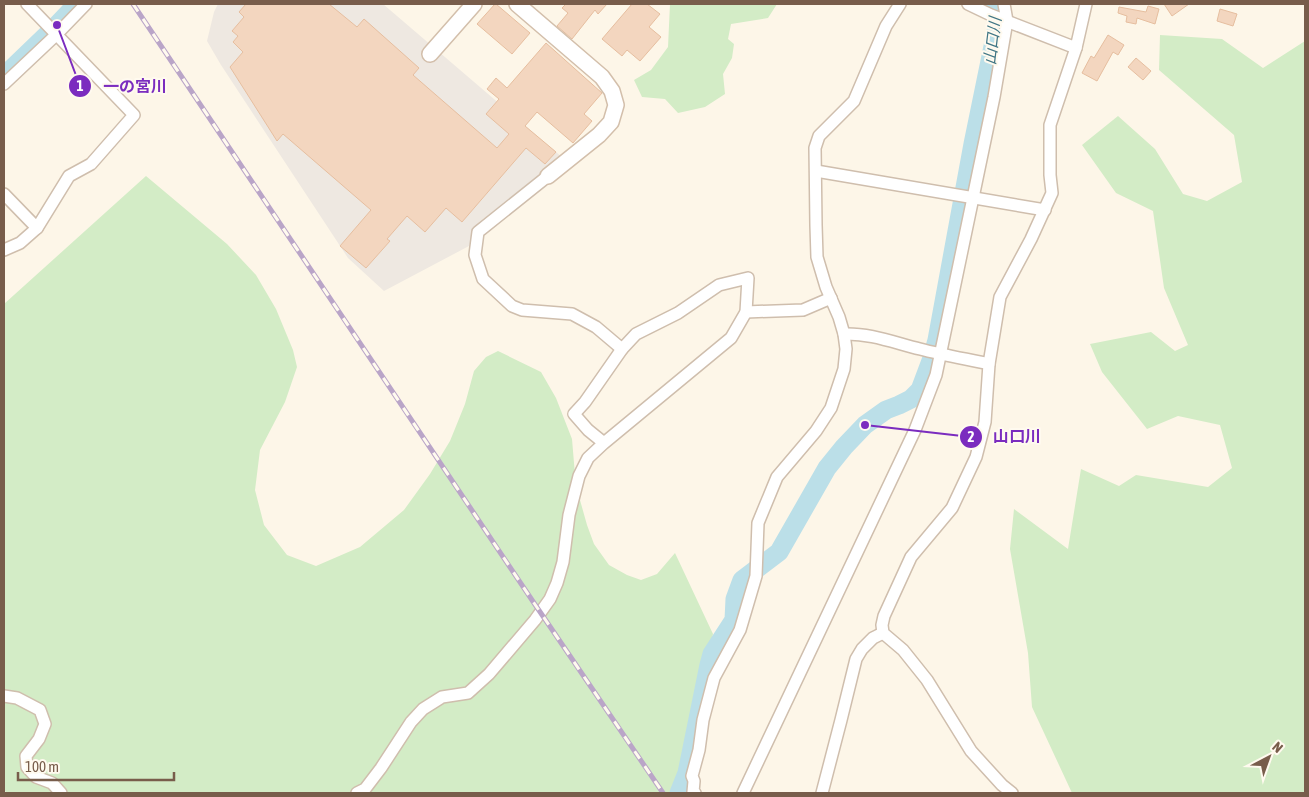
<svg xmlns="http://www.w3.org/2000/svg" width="1309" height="797" viewBox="0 0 1309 797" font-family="'Asap Condensed','Noto Sans JP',sans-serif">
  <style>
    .industrial { fill: #eee8e1 }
    .green { fill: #d3ecc6 }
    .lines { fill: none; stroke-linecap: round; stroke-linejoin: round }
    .river { stroke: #bbdfe8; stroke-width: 19 }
    .building { fill: #f3d6bf; stroke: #e6be9f }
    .street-casing { stroke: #cfbead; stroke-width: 14 }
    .secondary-casing { stroke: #d3bfab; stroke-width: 18 }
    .street { stroke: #fff; stroke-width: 11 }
    .secondary { stroke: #fff; stroke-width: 15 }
    .rail-casing { stroke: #baa5c8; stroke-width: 5 }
    .rail { stroke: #fffaef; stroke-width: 3; stroke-dasharray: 9; stroke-linecap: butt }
    .labels { text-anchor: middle; stroke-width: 4; stroke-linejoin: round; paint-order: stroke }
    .water-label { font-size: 16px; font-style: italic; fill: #407685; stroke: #fffaef }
    .leader { fill: none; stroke: #7b2cbf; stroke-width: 2 }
    .callout-dot { fill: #7b2cbf; stroke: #fffaef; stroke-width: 2 }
    .mark-label { font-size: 15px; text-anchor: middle; font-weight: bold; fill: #fff }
    .callout-label { font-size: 16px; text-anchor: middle; font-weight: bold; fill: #7b2cbf; stroke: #fffaef; stroke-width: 4; stroke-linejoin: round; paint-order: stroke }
  </style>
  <rect width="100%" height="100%" fill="#fdf6e8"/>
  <path class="industrial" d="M218,4H383L563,158L479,222L469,246L384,291L348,258L221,65L207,41L214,12Z"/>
  <g class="green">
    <path d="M670,4H777L768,18L731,24L728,39L734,44L732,58L723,74L725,94L705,107L678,113L665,99L642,97L634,80L651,70L668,47Z"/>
    <path d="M1160,35L1222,39L1263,68L1305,41V793H1072L1032,707L1028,653L1010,549L1014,509L1068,549L1081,469L1119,486L1136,475L1208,487L1232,468L1220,425L1178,416L1147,429L1102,372L1090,344L1151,332L1175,351L1188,345L1164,288L1153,211L1116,193L1082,145L1118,116L1155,149L1183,194L1207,201L1242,182L1234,135L1159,70Z"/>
    <path d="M146,176L227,244L256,275L276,309L293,350L297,367L285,402L260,450L255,490L264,525L287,555L316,566L360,547L404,510L430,474L450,441L465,404L474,371L486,357L498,351L541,372L556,398L572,439L575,475L578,493L587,525L594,544L609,565L627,575L641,580L657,574L675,553L713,634L677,793H6L4,788V304Z"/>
  </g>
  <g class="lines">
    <g class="river">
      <path d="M4,76L57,25L77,4"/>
      <path d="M679,793L687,773L709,665L712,654L734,620L735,599L742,580L779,552L827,468L844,447L865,425L886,410L899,405L911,399L920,390L932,358L937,340L973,144L997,27L995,4"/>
    </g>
  </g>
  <g class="building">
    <path d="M246,4H329L357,27L364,19L419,68L413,75L497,148L509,134L486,114L499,99L487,89L496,78L507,88L546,43L602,93L584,114L592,121L573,143L537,112L525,126L556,152L545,164L526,148L462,222L446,208L425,232L407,216L387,239L390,241L366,268L340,246L371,210L283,134L277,141L230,67L243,52L233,42L238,36L232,31L244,17L239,12Z"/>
    <path d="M495,4H496L530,33L512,54L477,24Z"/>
    <path d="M566,4H607L598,14L595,10L572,39L557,26L568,13L562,8Z"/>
    <path d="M632,4H647L660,14L649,27L661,37L640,61L627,50L622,56L602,39Z"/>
    <path d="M1164,4H1189L1172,16Z"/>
    <path d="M1148,6L1159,9L1155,24L1137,18L1136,24L1126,22L1127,16L1118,13L1119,7L1146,12Z"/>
    <path d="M1220,9L1237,14L1233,26L1217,21Z"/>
    <path d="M1108,35L1124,45L1118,55L1113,52L1097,81L1082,73L1091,56L1094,58Z"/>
    <path d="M1136,58L1151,71L1143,80L1128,67Z"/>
  </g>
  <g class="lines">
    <defs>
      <g id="street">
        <path d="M968,4L991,15L1076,48"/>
        <path d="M4,84L56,35L86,4"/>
        <path d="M816,171L1045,210"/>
        <path d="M548,176L478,232L475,255L483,279L512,306L522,310L572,314L596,327L622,349"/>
        <path d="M4,194L37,228"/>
        <path d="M4,250L20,243L37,228L69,176L91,164L134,115L27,4"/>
        <path d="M746,312L803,310L831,298"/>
        <path d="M844,334C870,333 895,343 920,349C943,355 966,359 989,364"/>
        <path d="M4,696L17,698L40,710L45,724L39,739L26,756L27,767L36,777L52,783L61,793"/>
        <path d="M357,793L365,789L381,768L411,722L423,709L442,697L468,693L489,674L535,620L550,599L557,583L563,562L569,515L579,476L588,458L604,443L731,338L746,312L748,278L719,285L678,313L636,334L622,349L585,402L574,414L588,430L604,443"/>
        <path d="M695,793L693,792L694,781L692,776L699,750L703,720L714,678L740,630L756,576L758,523L777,477L816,431L831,408L844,369L846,349L844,334L839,317L826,287L817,257L816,225L815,148L819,136L854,101L886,26L900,4"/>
        <path d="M743,793L915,430L936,375L994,97L1007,21L1004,4"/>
        <path d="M822,793L841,720L856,659L862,649L873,638L883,633"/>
        <path d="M1012,793L1002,785L971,751L927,680L903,650L883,633L882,625L884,616L911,557L952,508L976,457L985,422L989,364L1000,297L1031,239L1052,193L1050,175V125L1076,48L1086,4"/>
      </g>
      <g id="secondary">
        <path d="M517,4L602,77L612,91L616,105L611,122L599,135L548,176"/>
        <path d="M430,54L474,4"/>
      </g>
    </defs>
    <use href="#street" class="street-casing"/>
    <use href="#secondary" class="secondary-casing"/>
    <use href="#street" class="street"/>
    <use href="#secondary" class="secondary"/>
    <defs>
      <path id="rail" d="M133,4L534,603L663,793"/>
    </defs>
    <use href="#rail" class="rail-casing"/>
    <use href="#rail" class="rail"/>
  </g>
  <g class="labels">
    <g class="water-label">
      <text transform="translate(992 41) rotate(-83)" y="6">山口川</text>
    </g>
  </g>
  <path class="leader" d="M57 25L80 86M865 425L971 437"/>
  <g class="callout-dot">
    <circle cx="57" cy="25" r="5"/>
    <circle cx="865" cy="425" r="5"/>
    <circle cx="80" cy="86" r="12"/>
    <circle cx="971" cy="437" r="12"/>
  </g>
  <g class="mark-label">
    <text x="80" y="91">1</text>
    <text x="971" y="442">2</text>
  </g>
  <g class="callout-label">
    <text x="135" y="92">一の宮川</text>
    <text x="1017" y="442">山口川</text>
  </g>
  <rect width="1309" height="797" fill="none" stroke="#785d4b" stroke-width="10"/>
  <g transform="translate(1269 757) rotate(41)" stroke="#fffaef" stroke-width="4" paint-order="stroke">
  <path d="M0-4L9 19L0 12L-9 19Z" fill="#785d4b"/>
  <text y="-8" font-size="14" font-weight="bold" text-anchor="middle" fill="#785d4b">N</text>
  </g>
  <path d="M18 772v8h156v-8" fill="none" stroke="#785d4b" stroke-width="2.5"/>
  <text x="25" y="772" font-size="15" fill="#785d4b" stroke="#fffaef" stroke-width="4" paint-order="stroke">100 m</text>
</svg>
